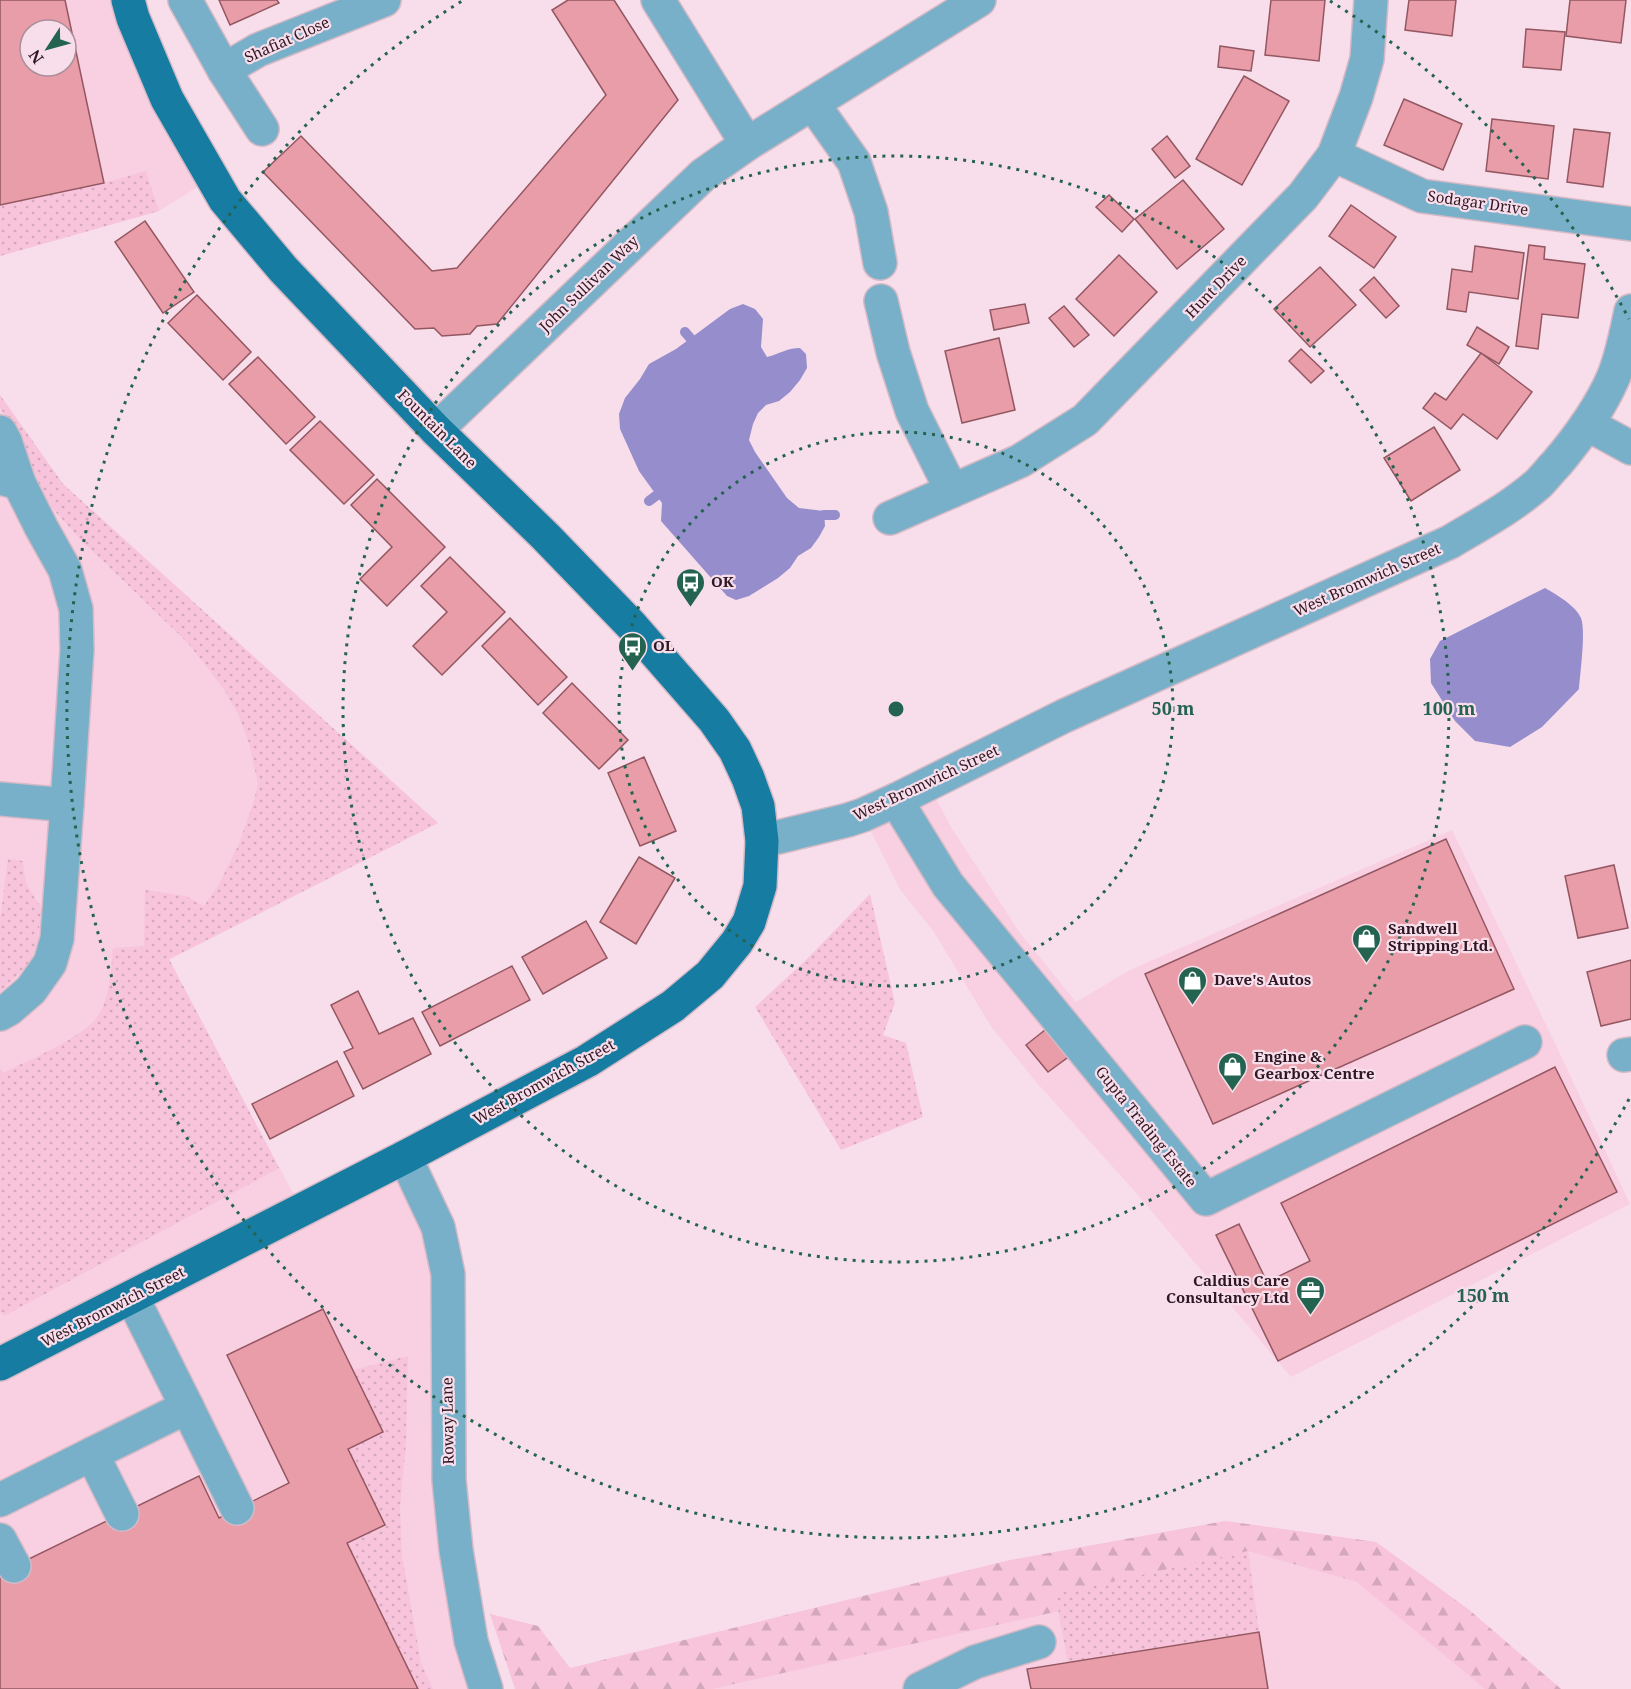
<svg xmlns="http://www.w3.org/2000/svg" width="1631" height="1689" viewBox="0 0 1631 1689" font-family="'Noto Serif',serif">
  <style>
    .built { fill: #f9cfe2; fill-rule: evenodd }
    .grass { fill: url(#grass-dots) }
    .forest { fill: url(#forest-firs) }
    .water { fill: #958dcc }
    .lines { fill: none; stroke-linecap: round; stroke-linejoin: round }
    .stream { stroke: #958dcc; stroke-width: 10 }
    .building { fill: #e89da8; stroke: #935762; stroke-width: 1.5; fill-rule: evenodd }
    .minor-casing { stroke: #d4bac6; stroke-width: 36 }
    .major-casing { stroke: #d4bac6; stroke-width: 36 }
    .minor { stroke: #79b0c9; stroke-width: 33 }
    .major { stroke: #167ca1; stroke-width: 33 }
    .ring { fill: none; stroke: #24634f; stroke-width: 3; stroke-dasharray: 3 6 }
    .labels { text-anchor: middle; stroke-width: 4.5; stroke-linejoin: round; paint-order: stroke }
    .street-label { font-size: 15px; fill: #2f1823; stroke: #f8deea }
    .poi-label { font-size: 15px; font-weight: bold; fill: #2f1823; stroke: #f8deea; text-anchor: start }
    .centre { fill: #24634f; stroke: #f8deea; stroke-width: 3 }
    .ring-label { font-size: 18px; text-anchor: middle; font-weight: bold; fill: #24634f; stroke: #f8deea; stroke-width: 4.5; stroke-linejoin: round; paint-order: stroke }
  </style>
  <defs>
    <pattern id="grass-dots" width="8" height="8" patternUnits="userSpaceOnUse" patternTransform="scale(1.5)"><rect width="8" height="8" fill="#f7c4db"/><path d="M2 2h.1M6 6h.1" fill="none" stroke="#d4a8bc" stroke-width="1.8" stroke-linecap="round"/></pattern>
    <pattern id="forest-firs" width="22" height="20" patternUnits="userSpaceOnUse" patternTransform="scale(1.5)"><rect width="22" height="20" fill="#f7c4db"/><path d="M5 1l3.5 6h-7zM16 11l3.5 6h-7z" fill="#d4a8bc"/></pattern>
  </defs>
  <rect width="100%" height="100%" fill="#f8deea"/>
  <g class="built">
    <path d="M0,0H128L212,178L159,211L0,256ZM30,30H66V66H30Z"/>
    <path d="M0,395L63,484L438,823L169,960L302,1210L405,1157L438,1227L447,1378L486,1689H0Z"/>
    <path d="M928,783L951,827L1020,933L1076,1002L1130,970L1452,830L1563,1060L1630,1204L1291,1377L1138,1195L1037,1083L992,1028L934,932L899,888L863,815Z"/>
    <path d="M1225,1521L1376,1542L1468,1609L1561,1689H517Z"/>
  </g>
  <g class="grass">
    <path d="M146,171L159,211L0,256V205L104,183Z"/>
    <path d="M0,395L63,484L438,823L169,959L279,1168L4,1316L0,1311V1068L3,1073C25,1062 86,1036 98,1016C110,997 111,971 113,948L144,946L145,890L186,896L204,906L219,884L238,846L253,804L258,784L249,743L238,714L223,688L188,643L79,538L54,510L38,484L30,459L11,423L0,408Z"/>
    <path d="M8,859L23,861C24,883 29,890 42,908L37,944L29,964L0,992V920Z"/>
    <path d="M870,894L895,1003L883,1035L906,1043L923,1117L841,1150L755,1007L806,960Z"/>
    <path d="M408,1356L406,1443L400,1507L402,1556L421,1663L433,1689H418L347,1543L385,1524L348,1449L383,1431L353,1370Z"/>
    <path d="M1248,1551L1259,1632L1068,1663L1055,1594Z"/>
  </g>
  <path class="forest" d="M1225,1521L1376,1542L1468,1609L1561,1689H1485L1357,1582L1248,1551L1056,1594L1059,1611L712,1689H515L490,1614L538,1626L570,1668L1010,1560Z"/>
  <g class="water">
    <path d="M743,304L755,309L763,319L761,347L767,357C780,354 786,348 800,348L806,354L807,368L800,380L790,392L779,401L766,405L758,413L753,424L749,440L755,452L787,498L799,508L824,511L825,526L819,537L811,548L798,556L790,568L778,578L749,596L736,600L727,596L661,521L662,503L639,471L620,429L619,414L625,398L640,379L649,364L676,349L730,309Z"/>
    <path d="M1545,588C1557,595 1575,605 1581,618C1586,631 1580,674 1579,689L1542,727L1510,747L1475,741L1455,721L1431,683L1430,659L1440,641Z"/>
  </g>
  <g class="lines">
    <g class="stream">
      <path d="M685,332L691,339"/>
      <path d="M649,501L657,495"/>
      <path d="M824,515H835"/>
    </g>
  </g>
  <g class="building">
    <path d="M0,0H65L104,183L0,205ZM30,30H66V66H30Z"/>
    <path d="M219,0H277L279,3L230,25Z"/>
    <path d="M568,0H614L678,100L497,324L477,326L470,334L442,336L434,328L415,329L263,172L301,136L432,271L457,268L606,95L552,10Z"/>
    <path d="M1271,0H1325L1319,61L1265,55Z"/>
    <path d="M1409,0H1456L1452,36L1405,30Z"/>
    <path d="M1570,0H1626L1621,43L1566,36Z"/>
    <path d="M1526,29L1565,32L1561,70L1523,67Z"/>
    <path d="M1220,46L1254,51L1251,71L1218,67Z"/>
    <path d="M1244,76L1289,101L1242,185L1196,159Z"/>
    <path d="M1404,99L1462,124L1443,170L1384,145Z"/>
    <path d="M1492,119L1554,126L1548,179L1486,171Z"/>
    <path d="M1574,129L1610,133L1603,187L1567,182Z"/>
    <path d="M1167,136L1190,166L1175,178L1152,149Z"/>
    <path d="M1183,180L1224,229L1177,269L1135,219Z"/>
    <path d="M1109,195L1134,219L1122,232L1096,207Z"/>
    <path d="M1351,205L1396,237L1374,268L1329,236Z"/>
    <path d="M145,221L194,292L163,313L115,242Z"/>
    <path d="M1529,245L1545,247L1544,259L1585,264L1578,318L1542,314L1538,349L1516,346Z"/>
    <path d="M1475,246L1524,253L1518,299L1469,292L1466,312L1447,309L1452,269L1472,272Z"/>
    <path d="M1119,255L1157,292L1114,336L1076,299Z"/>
    <path d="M1320,267L1356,305L1310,347L1274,309Z"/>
    <path d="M1374,277L1399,306L1386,318L1360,290Z"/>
    <path d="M197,295L251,352L223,380L168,323Z"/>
    <path d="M1025,304L1029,323L994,330L990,310Z"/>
    <path d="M1064,306L1089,335L1074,347L1049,318Z"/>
    <path d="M1477,327L1509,347L1499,364L1467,345Z"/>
    <path d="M999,338L1015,410L962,423L945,351Z"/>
    <path d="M1301,349L1324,371L1311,383L1289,361Z"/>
    <path d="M1481,353L1532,392L1497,439L1463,414L1451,429L1423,408L1435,393L1446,400Z"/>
    <path d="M258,357L315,417L286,444L229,384Z"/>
    <path d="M320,421L374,475L344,504L290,450Z"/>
    <path d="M1434,427L1460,470L1411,501L1384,458Z"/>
    <path d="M377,479L445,547L387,606L360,579L392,547L351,505Z"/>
    <path d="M450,557L505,612L442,675L413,646L447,612L421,586Z"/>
    <path d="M510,618L567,677L538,705L482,646Z"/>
    <path d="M572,683L628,740L599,769L543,713Z"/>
    <path d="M644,757L676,831L640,846L608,773Z"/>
    <path d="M1446,839L1514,989L1213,1124L1145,974Z"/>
    <path d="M639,857L675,878L636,944L600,922Z"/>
    <path d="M1614,865L1628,928L1578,938L1565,876Z"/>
    <path d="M586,921L607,958L543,994L522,957Z"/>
    <path d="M1631,960V1019L1601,1026L1587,972Z"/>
    <path d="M512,966L530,1000L440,1046L422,1012Z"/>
    <path d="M358,991L379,1034L413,1018L431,1054L363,1089L344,1052L353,1048L331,1005Z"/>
    <path d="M1050,1026L1071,1055L1048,1072L1026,1045Z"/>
    <path d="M337,1061L354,1096L270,1139L252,1104Z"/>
    <path d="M1555,1067L1617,1192L1278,1361L1216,1235L1239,1224L1267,1282L1310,1261L1281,1203Z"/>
    <path d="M323,1309L383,1432L348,1449L385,1525L347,1543L418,1689H0V1573L199,1476L219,1518L289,1483L227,1355Z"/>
    <path d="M1259,1632L1268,1689H1031L1027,1669Z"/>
  </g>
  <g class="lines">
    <defs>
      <g id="minor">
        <path d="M185,0L224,70L262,129"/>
        <path d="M658,0L747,144"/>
        <path d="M224,70L258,50L384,0"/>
        <path d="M813,104L854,162L871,212L880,263"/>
        <path d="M1334,155L1422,196L1631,224"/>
        <path d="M881,301L893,352L912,411L952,491"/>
        <path d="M1587,424L1631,448"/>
        <path d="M436,430L703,175L747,144L979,0"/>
        <path d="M0,432L5,441L19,483L0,478"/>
        <path d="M890,518L1020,461L1085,420L1303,196L1334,155L1356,97L1367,59L1371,0"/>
        <path d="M0,799L67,805L77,650L76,609L65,570L41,527L19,483"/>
        <path d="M896,800L948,885L1206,1199L1525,1042"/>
        <path d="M762,841L848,820L863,815L896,800L1064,716L1450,542C1480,524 1512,507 1538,484C1545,477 1551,469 1557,463C1579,437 1599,410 1613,378C1622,357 1626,334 1631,311"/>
        <path d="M0,1014L9,1009L31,990L50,963L57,939L67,805"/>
        <path d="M1624,1055L1631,1054"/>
        <path d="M405,1157L438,1227L448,1274L449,1480L456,1550L471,1641L486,1689"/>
        <path d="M132,1297L187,1407"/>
        <path d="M0,1500L92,1454"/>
        <path d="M122,1514L92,1454L187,1407L237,1508"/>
        <path d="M0,1540L14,1566"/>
        <path d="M920,1689L975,1662L1039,1642"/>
      </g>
      <path id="major" d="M0,1364L405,1157L587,1061L673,1006L710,975L737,942L749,922L760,886L762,841L758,806L748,778L735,750L714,720L632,626L546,537L436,430L283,269L225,200L167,99L133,18L128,0"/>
    </defs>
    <use href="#minor" class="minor-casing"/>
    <use href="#major" class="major-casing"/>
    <use href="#minor" class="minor"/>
    <use href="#major" class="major"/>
  </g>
  <g class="ring">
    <circle cx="896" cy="709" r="277"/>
    <circle cx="896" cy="709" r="553"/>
    <path d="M1629 1099A830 830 0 1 1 462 1M1330 1A830 830 0 0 1 1629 319"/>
  </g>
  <defs>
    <symbol id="bus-pin" viewBox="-11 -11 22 30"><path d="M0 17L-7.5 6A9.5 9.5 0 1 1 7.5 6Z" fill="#24634f" stroke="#f8deea"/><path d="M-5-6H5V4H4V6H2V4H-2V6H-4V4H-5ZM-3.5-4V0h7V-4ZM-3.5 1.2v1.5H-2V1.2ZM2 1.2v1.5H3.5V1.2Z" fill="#fff"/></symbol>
    <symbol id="shop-pin" viewBox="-11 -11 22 30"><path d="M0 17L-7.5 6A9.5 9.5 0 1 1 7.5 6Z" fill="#24634f" stroke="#f8deea"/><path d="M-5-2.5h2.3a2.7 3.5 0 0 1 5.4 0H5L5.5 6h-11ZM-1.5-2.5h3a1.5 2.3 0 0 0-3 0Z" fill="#fff"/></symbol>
    <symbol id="office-pin" viewBox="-11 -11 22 30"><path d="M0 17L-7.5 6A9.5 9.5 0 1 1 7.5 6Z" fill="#24634f" stroke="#f8deea"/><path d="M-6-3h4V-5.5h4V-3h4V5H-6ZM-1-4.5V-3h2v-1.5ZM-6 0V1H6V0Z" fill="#fff"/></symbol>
  </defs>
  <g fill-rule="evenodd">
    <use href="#bus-pin" x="674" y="566" width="33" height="45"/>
    <use href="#bus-pin" x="616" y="630" width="33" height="45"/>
    <use href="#shop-pin" x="1350" y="922" width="33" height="45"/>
    <use href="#shop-pin" x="1176" y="964" width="33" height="45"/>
    <use href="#shop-pin" x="1216" y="1050" width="33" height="45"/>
    <use href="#office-pin" x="1294" y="1274" width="33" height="45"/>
  </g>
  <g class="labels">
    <g class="street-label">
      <text transform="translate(287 40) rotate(-24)" y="5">Shafiat Close</text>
      <text transform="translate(1478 203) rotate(8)" y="5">Sodagar Drive</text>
      <text transform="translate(589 284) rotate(-44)" y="5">John Sullivan Way</text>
      <text transform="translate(1216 287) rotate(-46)" y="5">Hunt Drive</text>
      <text transform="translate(437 429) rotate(45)" y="5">Fountain Lane</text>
      <text transform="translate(1367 580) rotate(-24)" y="5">West Bromwich Street</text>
      <text transform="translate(926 783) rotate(-25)" y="5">West Bromwich Street</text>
      <text transform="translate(544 1082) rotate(-29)" y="5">West Bromwich Street</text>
      <text transform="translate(1146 1127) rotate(51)" y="5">Gupta Trading Estate</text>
      <text transform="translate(113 1307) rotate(-27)" y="5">West Bromwich Street</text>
      <text transform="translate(448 1421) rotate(-91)" y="5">Roway Lane</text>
    </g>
    <g class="poi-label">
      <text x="711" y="587">OK</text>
      <text x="653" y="651">OL</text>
      <text x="1388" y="934">Sandwell<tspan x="1388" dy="17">Stripping Ltd.</tspan></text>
      <text x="1214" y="985">Dave's Autos</text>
      <text x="1254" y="1062">Engine &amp;<tspan x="1254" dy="17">Gearbox Centre</tspan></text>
      <text x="1289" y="1286" text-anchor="end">Caldius Care<tspan x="1289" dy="17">Consultancy Ltd</tspan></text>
    </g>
  </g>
  <circle cx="896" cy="709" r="9" class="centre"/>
  <g class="ring-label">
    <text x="1173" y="715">50 m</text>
    <text x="1449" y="715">100 m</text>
    <text x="1483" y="1302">150 m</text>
  </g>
  <g transform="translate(48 48) rotate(234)"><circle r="28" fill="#f8deea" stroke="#a88f9a" stroke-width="1.5"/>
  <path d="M0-4.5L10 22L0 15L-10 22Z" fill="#24634f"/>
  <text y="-9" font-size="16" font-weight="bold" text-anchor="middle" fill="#2f1823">N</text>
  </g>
</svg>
